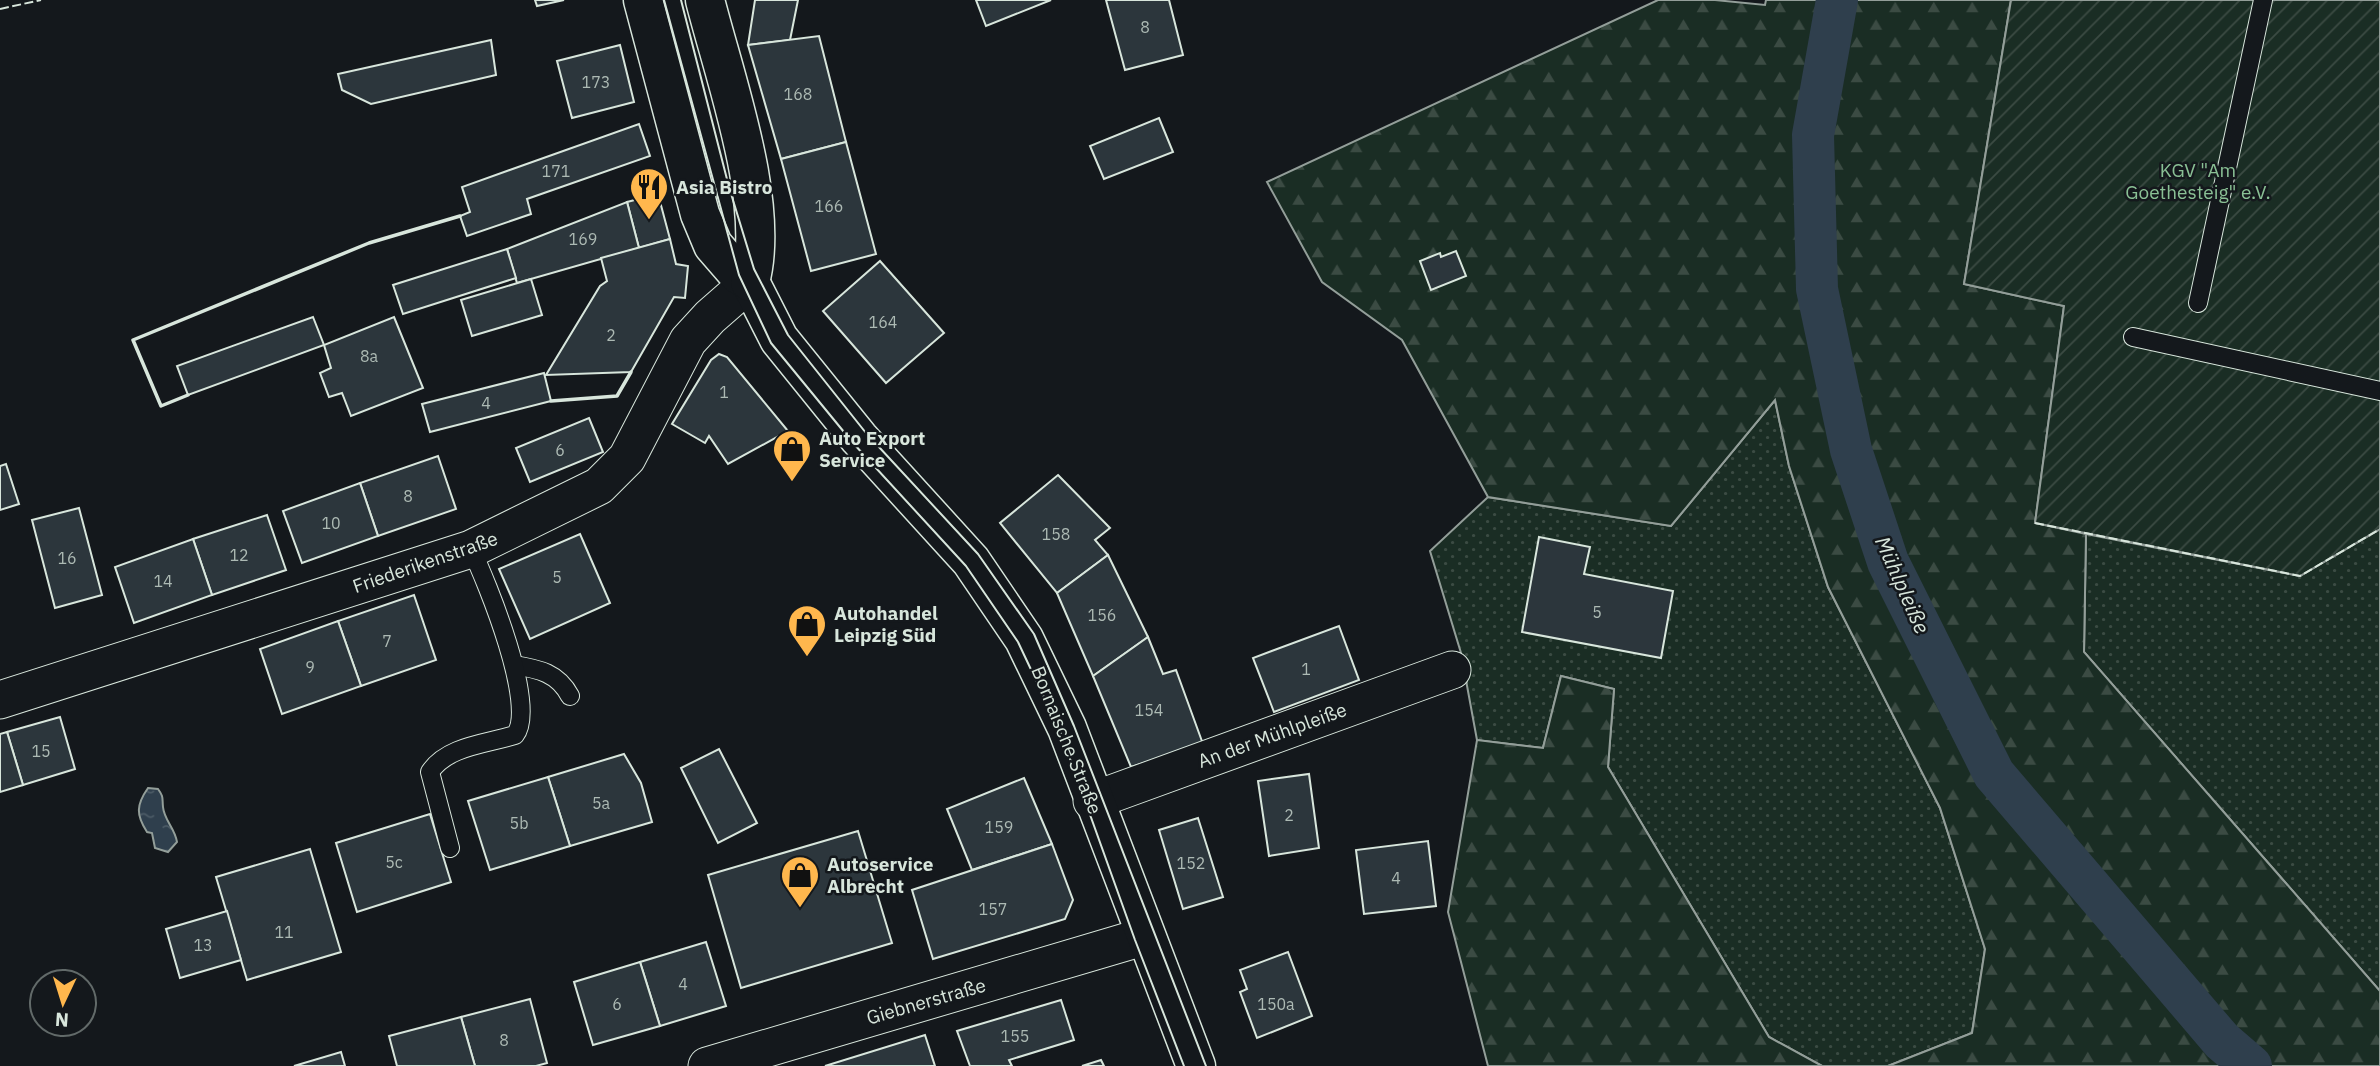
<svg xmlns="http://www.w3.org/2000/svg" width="2380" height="1066" viewBox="0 0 2380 1066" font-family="'IBM Plex Sans',sans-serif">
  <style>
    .grass { fill: url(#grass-dots); stroke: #939e99; stroke-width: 2 }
    .forest { fill: url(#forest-firs); stroke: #939e99; stroke-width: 2 }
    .garden { fill: url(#garden-furrows); stroke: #939e99; stroke-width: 2 }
    .water { fill: url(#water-ripples); stroke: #939e99; stroke-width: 2 }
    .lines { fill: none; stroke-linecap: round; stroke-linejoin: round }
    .canal { stroke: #2f3f4d; stroke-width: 42 }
    .building { fill: #2c363c; stroke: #d8e6dc; stroke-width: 2 }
    .lane-casing { stroke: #d8e6dc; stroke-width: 20 }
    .street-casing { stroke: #d8e6dc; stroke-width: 39 }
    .secondary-casing { stroke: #d8e6dc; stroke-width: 41 }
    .lane { stroke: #14181c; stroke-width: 18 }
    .street { stroke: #14181c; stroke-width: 37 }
    .secondary { stroke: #14181c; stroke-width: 38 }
    .tram { stroke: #d8e6dc; stroke-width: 2 }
    .fence { stroke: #d8e6dc; stroke-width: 2; stroke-dasharray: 9 3.5; stroke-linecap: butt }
    .wall { stroke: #d8e6dc; stroke-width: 3.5 }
    .labels { text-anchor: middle; stroke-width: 5; stroke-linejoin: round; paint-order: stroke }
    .number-label { font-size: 16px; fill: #adbab4 }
    .park-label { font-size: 19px; fill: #8ac095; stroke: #14181c }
    .poi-label { font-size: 19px; font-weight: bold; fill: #d8e6dc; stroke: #14181c; text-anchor: start }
    .street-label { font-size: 19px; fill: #d8e6dc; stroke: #14181c }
    .water-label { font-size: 21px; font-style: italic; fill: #d8e6dc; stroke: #14181c }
  </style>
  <defs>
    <pattern id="grass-dots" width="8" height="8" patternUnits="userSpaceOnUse" patternTransform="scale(1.75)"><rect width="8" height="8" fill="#1a2d24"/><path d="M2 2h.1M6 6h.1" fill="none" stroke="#3b4b43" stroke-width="1.8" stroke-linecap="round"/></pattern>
    <pattern id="forest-firs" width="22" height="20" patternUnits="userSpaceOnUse" patternTransform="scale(1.75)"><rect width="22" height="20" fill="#1a2d24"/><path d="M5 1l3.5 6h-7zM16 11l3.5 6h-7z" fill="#3b4b43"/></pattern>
    <pattern id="garden-furrows" width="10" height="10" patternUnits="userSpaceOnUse" patternTransform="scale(1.75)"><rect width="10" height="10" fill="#1a2d24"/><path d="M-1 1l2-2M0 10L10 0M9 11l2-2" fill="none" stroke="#3b4b43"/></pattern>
    <pattern id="water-ripples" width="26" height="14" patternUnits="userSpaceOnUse" patternTransform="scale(1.75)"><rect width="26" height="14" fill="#2f3f4d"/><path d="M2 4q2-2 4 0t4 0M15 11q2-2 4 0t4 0" fill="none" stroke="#4c5b66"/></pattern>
  </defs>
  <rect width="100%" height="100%" fill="#14181c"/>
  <g class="grass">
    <path d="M1775,400L1789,466L1828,587L1940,808L1985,949L1972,1033L1888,1066H1822L1769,1037L1608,767L1614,689L1561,676L1543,748L1477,740L1461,653L1430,551L1488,497L1671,526Z"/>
    <path d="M2380,529V991L2084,652L2086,534L2300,576Z"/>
  </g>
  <g class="forest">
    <path d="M1658,0H1715L1765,5L1766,0H2011L1964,284L2064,306L2035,523L2086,534L2084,652L2380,991V1066H1888L1972,1033L1985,949L1940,808L1828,587L1789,466L1775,400L1671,526L1488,497L1402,340L1322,282L1267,182Z"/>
    <path d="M1561,676L1614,689L1608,767L1769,1037L1822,1066H1488L1448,912L1477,740L1543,748Z"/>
  </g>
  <path class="garden" d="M2011,0H2380V529L2300,576L2035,523L2064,306L1964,284Z"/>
  <path class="water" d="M148,788L158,789C164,797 162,798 163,807C164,820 175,828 177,842L168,852L155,848L152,833L147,832C136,815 136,805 148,788Z"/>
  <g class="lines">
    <path class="canal" d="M1837,0L1813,135L1817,289L1851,450L1888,562L1994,774L2222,1041L2251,1066"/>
  </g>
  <g class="building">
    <path d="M535,0H564L537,6Z"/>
    <path d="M755,0H798L790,40L748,45Z"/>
    <path d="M976,0H1051L986,26Z"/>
    <path d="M1106,0H1169L1183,55L1125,70Z"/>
    <path d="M819,36L846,142L781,159L748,45Z"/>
    <path d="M491,40L496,75L371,104L342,90L338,74Z"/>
    <path d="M620,45L634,102L572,118L557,61Z"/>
    <path d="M1159,118L1173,152L1104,179L1090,146Z"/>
    <path d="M639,124L650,156L527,199L531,214L467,236L460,216L470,212L462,187Z"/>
    <path d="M846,142L876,254L811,271L781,159Z"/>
    <path d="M658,194L670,239L639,248L627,202Z"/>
    <path d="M627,202L639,248L517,283L507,249Z"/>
    <path d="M670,239L676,264L688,266L685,298L674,297L631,372L546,375L600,286L607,281L601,258Z"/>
    <path d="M507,249L516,278L403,314L393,285Z"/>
    <path d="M1456,251L1466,276L1431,290L1420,261L1440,253L1441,257Z"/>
    <path d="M880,261L944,333L886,383L823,311Z"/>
    <path d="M531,279L542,315L472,336L461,300Z"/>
    <path d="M313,317L324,345L188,395L177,366Z"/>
    <path d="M394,317L423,388L351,416L342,393L329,397L320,373L331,368L324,345Z"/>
    <path d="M719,354L727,357L788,431L728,464L709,436L705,443L672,424L711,360Z"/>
    <path d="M544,373L551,401L430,432L422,404Z"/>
    <path d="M589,418L603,452L530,482L516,448Z"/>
    <path d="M438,456L456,509L378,536L360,483Z"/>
    <path d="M6,464L19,504L0,510V466Z"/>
    <path d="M1058,475L1110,528L1095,540L1108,555L1057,593L1000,523Z"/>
    <path d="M360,483L378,536L302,563L283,511Z"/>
    <path d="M79,508L102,595L55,608L32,520Z"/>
    <path d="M267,515L286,570L212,595L193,539Z"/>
    <path d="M580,534L610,603L530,639L499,569Z"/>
    <path d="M1539,537L1590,547L1584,574L1673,591L1661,658L1522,632Z"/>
    <path d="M193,539L212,595L134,623L115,567Z"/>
    <path d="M1108,555L1148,637L1093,676L1057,593Z"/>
    <path d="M414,595L436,660L361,686L338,621Z"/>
    <path d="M338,621L361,686L282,714L260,649Z"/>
    <path d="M1339,626L1359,680L1274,712L1253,658Z"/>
    <path d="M1148,637L1163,674L1176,670L1203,744L1131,767L1093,676Z"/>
    <path d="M60,717L75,769L23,785L7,732Z"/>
    <path d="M7,732L23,785L0,792V734Z"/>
    <path d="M719,749L757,823L718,843L681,768Z"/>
    <path d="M624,754L641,783L652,822L570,846L548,777Z"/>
    <path d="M1309,774L1319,848L1269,856L1258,781Z"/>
    <path d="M548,777L570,846L490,870L468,801Z"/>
    <path d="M1024,778L1052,844L972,870L947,809Z"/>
    <path d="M430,814L451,882L357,912L336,843Z"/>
    <path d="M1198,818L1223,897L1183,909L1159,830Z"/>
    <path d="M858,831L892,943L741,988L708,875Z"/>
    <path d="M1428,841L1436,906L1364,914L1356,850Z"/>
    <path d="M1052,844L1073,900L1065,919L933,959L912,890Z"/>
    <path d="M310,849L341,952L247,980L216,877Z"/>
    <path d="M227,911L241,960L180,978L166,929Z"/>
    <path d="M706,942L726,1006L660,1026L640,962Z"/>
    <path d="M1288,952L1312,1016L1257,1038L1240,992L1247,989L1240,970Z"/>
    <path d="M640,962L660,1026L593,1045L574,982Z"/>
    <path d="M530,999L547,1063L536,1066H475L461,1017Z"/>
    <path d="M1061,1000L1074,1040L1009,1060L1012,1066H970L957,1031Z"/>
    <path d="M461,1017L475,1066H397L389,1036Z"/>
    <path d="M925,1035L935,1066H825Z"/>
    <path d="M341,1052L345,1066H294Z"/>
    <path d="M1101,1060L1104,1066H1082Z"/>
  </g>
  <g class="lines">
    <defs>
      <g id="lane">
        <path d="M2198,303L2263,0"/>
        <path d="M2133,337L2380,391"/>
        <path d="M514,665C539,669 558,673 570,696"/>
        <path d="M450,848L430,772C447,746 486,744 515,735C538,707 487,582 471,549"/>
      </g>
      <g id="street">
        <path d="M0,700L471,549L599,486L627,458L688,341L710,317L750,282"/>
        <path d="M1092,801L1452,670"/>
        <path d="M707,1066L1146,936"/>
      </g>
      <g id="secondary">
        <path d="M643,0L700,214L713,245L739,275L750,282L779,339L859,438L971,561L1024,639L1067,728L1196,1066"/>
        <path d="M705,0C725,79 771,204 750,282"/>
      </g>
    </defs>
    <use href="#lane" class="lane-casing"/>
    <use href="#street" class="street-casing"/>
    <use href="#secondary" class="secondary-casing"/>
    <use href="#lane" class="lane"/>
    <use href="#street" class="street"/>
    <use href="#secondary" class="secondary"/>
    <g class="tram">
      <path d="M664,0L739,275L771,343L853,443L966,566L1018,642L1060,731L1135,940L1184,1066"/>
      <path d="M681,0L729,187L754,269L788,335L866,433L978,554L1034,634L1074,726L1206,1066"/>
    </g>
    <g class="fence">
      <path d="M0,9L41,0"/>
      <path d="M2035,523L2300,576L2380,529"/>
    </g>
    <g class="wall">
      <path d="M188,395L161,406L133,340L369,243L460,216"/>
      <path d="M551,401L617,396L631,372"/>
    </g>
  </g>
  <defs>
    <symbol id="restaurant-pin" viewBox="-11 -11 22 30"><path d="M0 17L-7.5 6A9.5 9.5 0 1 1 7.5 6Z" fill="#ffb74d" stroke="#14181c"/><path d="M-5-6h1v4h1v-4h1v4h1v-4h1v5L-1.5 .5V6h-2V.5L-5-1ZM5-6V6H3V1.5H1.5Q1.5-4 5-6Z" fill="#111"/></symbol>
    <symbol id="shop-pin" viewBox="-11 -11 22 30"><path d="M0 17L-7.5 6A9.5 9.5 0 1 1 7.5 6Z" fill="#ffb74d" stroke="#14181c"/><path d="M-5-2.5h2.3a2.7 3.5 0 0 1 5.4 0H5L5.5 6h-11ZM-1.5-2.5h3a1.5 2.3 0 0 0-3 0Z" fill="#111"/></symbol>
  </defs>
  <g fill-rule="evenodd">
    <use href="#restaurant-pin" x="627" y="165" width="44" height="60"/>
    <use href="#shop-pin" x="770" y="427" width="44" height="60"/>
    <use href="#shop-pin" x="785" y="602" width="44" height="60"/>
    <use href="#shop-pin" x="778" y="853" width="44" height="60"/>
  </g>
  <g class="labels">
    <g class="number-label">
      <text x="1145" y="33">8</text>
      <text x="596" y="88">173</text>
      <text x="798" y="100">168</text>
      <text x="556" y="177">171</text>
      <text x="829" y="212">166</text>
      <text x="583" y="245">169</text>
      <text x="883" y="328">164</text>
      <text x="611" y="341">2</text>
      <text x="369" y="362">8a</text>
      <text x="724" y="398">1</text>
      <text x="486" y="409">4</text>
      <text x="560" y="456">6</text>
      <text x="408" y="502">8</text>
      <text x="331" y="529">10</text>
      <text x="1056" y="540">158</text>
      <text x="239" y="561">12</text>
      <text x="67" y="564">16</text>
      <text x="557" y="583">5</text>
      <text x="163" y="587">14</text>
      <text x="1597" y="618">5</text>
      <text x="1102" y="621">156</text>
      <text x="387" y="647">7</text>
      <text x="310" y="673">9</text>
      <text x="1306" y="675">1</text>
      <text x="1149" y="716">154</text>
      <text x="41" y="757">15</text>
      <text x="601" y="809">5a</text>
      <text x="1289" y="821">2</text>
      <text x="519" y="829">5b</text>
      <text x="999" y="833">159</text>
      <text x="394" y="868">5c</text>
      <text x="1191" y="869">152</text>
      <text x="1396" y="884">4</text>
      <text x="993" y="915">157</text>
      <text x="284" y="938">11</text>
      <text x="203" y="951">13</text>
      <text x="683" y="990">4</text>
      <text x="617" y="1010">6</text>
      <text x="1276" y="1010">150a</text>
      <text x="1015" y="1042">155</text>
      <text x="504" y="1046">8</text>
    </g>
    <g class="park-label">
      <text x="2198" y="177">KGV "Am<tspan x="2198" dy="22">Goethesteig" e.V.</tspan></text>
    </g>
    <g class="poi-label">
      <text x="676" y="194">Asia Bistro</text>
      <text x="819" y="445">Auto Export<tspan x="819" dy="22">Service</tspan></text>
      <text x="834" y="620">Autohandel<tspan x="834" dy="22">Leipzig Süd</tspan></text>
      <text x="827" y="871">Autoservice<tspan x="827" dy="22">Albrecht</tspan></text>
    </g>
    <g class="street-label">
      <text transform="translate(425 562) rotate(-19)" y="7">Friederikenstraße</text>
      <text transform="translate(1272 735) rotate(-20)" y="7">An der Mühlpleiße</text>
      <text transform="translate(1067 740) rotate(68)" y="7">Bornaische Straße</text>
      <text transform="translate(926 1001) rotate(-16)" y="7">Giebnerstraße</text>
    </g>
    <g class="water-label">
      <text transform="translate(1902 585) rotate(66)" y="7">Mühlpleiße</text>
    </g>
  </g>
  <g transform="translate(63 1003) rotate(184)"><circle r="33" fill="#14181c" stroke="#626a69" stroke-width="2"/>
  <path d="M0-5L12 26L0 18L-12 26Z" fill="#ffb74d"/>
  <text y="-10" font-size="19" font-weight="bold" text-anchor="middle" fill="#d8e6dc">N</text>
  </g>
</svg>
